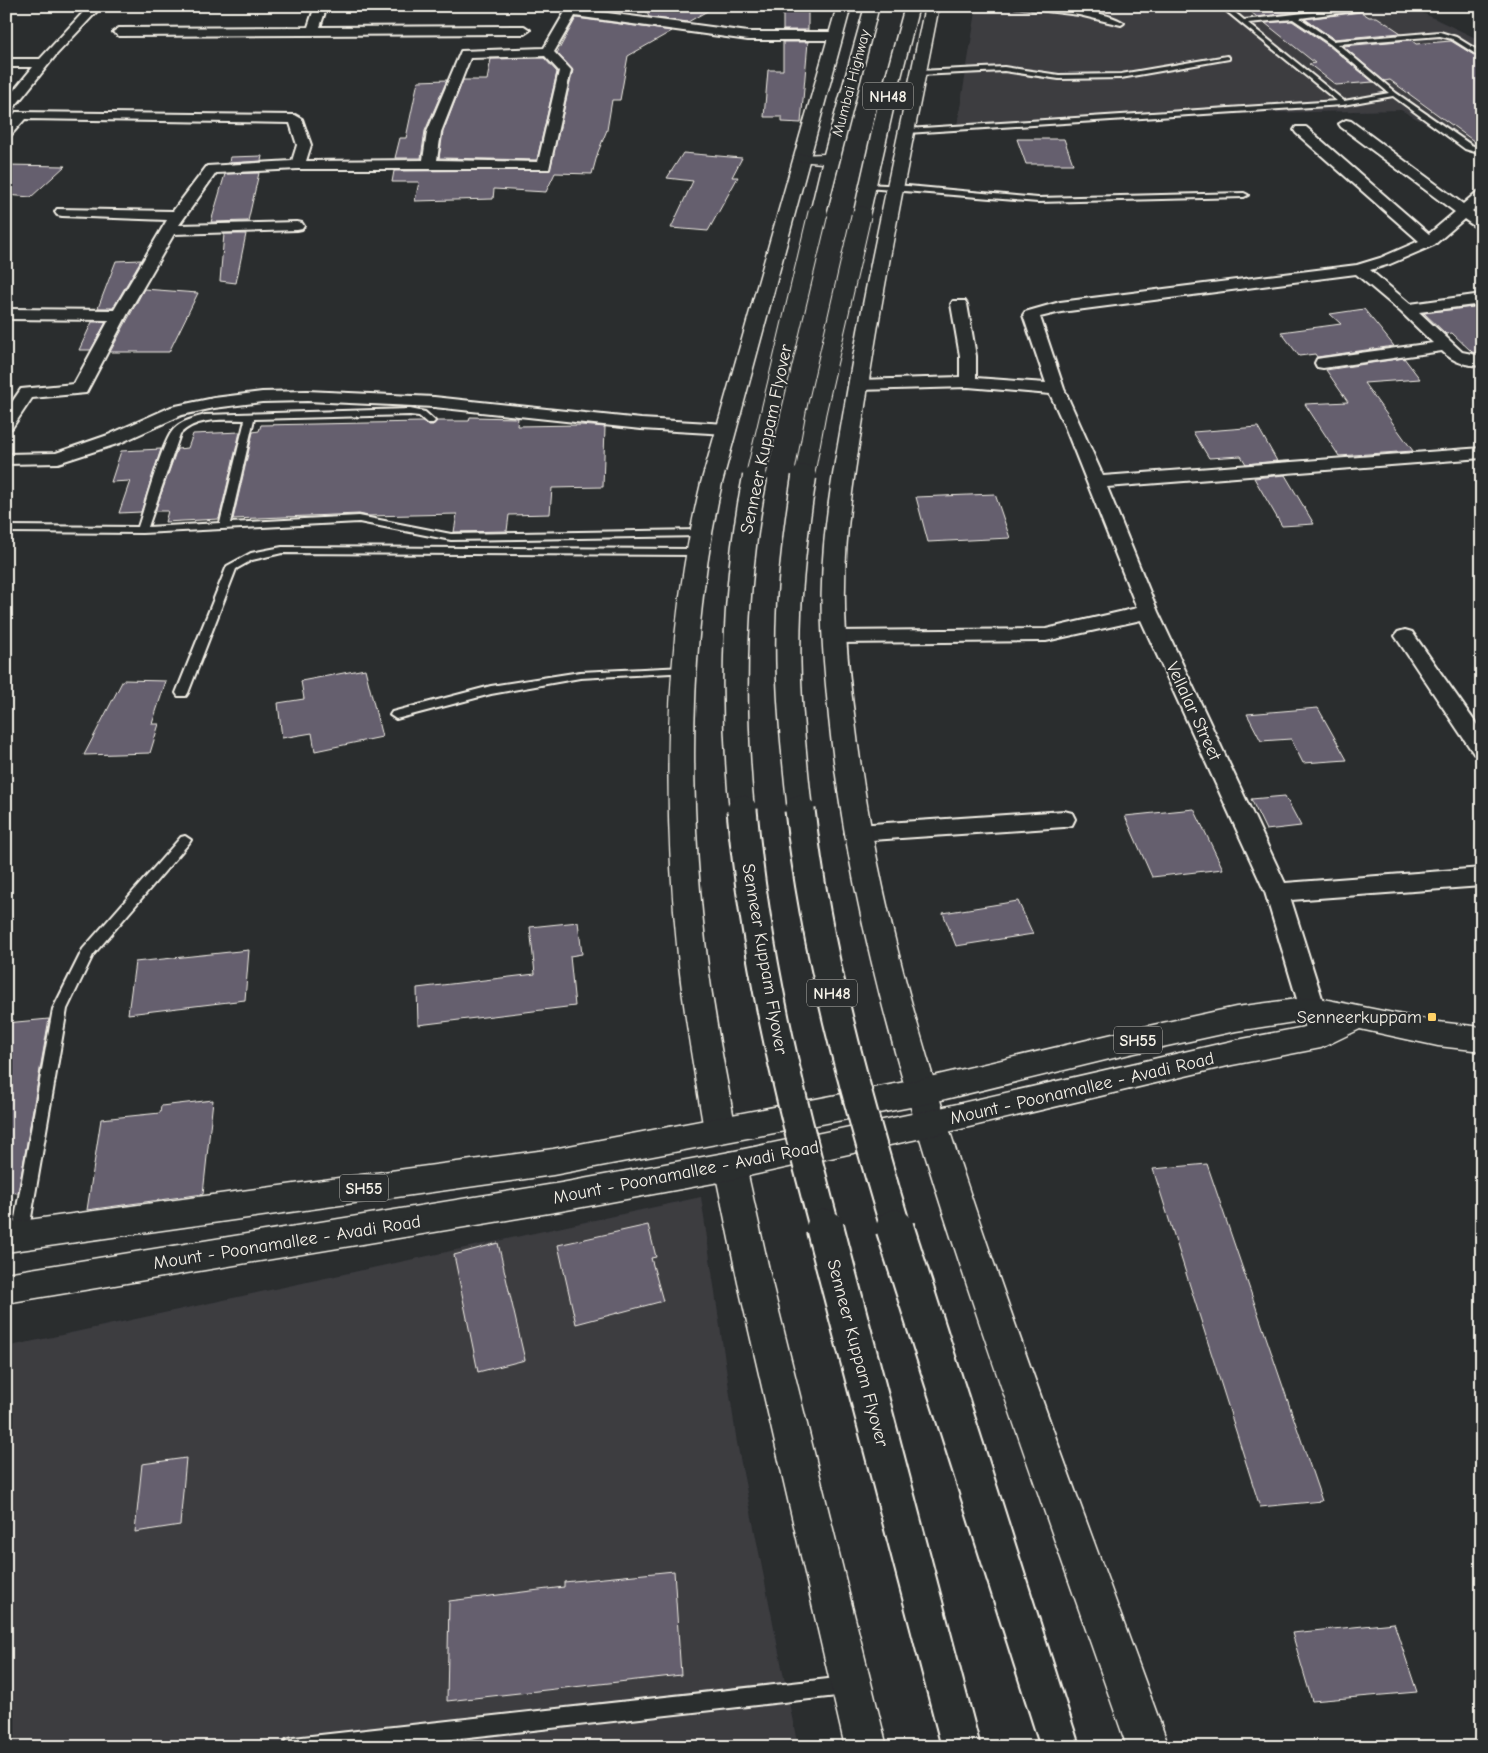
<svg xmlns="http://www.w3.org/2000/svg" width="1488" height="1753" viewBox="0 0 1488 1753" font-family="'Comic Neue',sans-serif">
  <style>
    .built { fill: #3c3c41 }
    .building { fill: #655e6e; stroke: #f4f1e8 }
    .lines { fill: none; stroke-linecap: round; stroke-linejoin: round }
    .service-casing { stroke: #f4f1e8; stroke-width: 4 }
    .minor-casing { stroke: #f4f1e8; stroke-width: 4 }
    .tertiary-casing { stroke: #f4f1e8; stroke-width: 3 }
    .primary-casing { stroke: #f4f1e8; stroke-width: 3 }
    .trunk-casing { stroke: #f4f1e8; stroke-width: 3 }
    .service { fill: #2a2d2e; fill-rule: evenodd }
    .minor { fill: #2a2d2e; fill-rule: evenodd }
    .tertiary { fill: #2a2d2e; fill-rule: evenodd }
    .primary { fill: #2a2d2e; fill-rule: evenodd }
    .trunk { fill: #2a2d2e; fill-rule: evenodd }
    .trunk-bridge-far3-casing { stroke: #f4f1e8; stroke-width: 21; stroke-linecap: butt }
    .trunk-bridge-far2-casing { stroke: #f4f1e8; stroke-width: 27; stroke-linecap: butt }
    .trunk-bridge-far1-casing { stroke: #f4f1e8; stroke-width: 33; stroke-linecap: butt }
    .trunk-bridge-casing { stroke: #f4f1e8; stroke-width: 41; stroke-linecap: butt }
    .trunk-bridge-far3 { stroke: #2a2d2e; stroke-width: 19 }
    .trunk-bridge-far2 { stroke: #2a2d2e; stroke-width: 24 }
    .trunk-bridge-far1 { stroke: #2a2d2e; stroke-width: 29 }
    .trunk-bridge { stroke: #2a2d2e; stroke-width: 37 }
    .poi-dot { fill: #ffd166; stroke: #2a2d2e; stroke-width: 2 }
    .labels { text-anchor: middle; stroke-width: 4.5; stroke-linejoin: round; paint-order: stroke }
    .far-street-label { font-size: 15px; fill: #f4f1e8; stroke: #2a2d2e }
    .shield { fill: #2a2d2e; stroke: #b7b6b0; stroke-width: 1 }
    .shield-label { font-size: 16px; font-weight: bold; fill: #f4f1e8 }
    .street-label { font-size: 18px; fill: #f4f1e8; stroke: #2a2d2e }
    .poi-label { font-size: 18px; fill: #f4f1e8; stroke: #2a2d2e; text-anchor: end }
  </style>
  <rect width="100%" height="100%" fill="#2a2d2e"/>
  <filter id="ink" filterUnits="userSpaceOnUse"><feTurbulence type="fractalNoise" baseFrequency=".02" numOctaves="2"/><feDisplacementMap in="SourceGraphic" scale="10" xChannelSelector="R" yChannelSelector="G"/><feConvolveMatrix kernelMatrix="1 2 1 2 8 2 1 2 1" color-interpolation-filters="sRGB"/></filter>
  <g filter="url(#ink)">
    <g class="built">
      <path d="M977,6H1408L1482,41V155L1401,110L1259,113L956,132Z"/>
      <path d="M701,1197L737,1443L798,1747H6V1347Z"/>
    </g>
    <g class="building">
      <path d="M644,6H716L688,22L649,17Z"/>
      <path d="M1244,6H1345L1257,17Z"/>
      <path d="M783,10L808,11V30H783Z"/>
      <path d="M1361,12L1369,17H1377L1401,33L1334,39L1305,19Z"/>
      <path d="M576,18L672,31L628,56L620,100H612L607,130L598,152L592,174L555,173L546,192L494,189L493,199L415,201L419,182H392L394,171L550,170L573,70L557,53Z"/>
      <path d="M1292,21L1329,46L1373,82L1336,85L1309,64L1315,63L1265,23Z"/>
      <path d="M1411,40L1416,44L1451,41L1482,60V147L1390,80L1384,81L1343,46Z"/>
      <path d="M783,42H808L801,123L782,122V117H764L768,70H783Z"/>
      <path d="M544,58L557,72L537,160L439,158L443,132L463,80H487L491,59Z"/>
      <path d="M447,80L425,131L421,158H395L400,138H406L418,81Z"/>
      <path d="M1017,139H1064L1073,164H1026Z"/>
      <path d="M683,153L742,158L732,177H738L708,231L671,228L693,181L667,178Z"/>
      <path d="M262,156L261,161L229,163L230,157Z"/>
      <path d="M6,165L65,166L31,197L6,195Z"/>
      <path d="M259,173L248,221L211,222L225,174Z"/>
      <path d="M224,234H246L236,283L220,281Z"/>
      <path d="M141,260L113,308H98L116,261Z"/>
      <path d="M144,289L198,293L169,352H110Z"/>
      <path d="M1482,306V354L1472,352L1452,333L1446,334L1424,313Z"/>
      <path d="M1364,309L1394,346L1317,357L1315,354L1299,356L1281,332L1341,324L1330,314Z"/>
      <path d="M92,322H106L91,350H79Z"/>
      <path d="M1404,358L1420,379L1364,383L1413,451L1339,456L1305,404L1348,402L1326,370Z"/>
      <path d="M470,417L518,418L517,426L581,425L605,427L603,487L552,488L550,514L509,515L507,531L454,532L457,514L368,516L359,514L233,519L253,432L259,431L261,425L422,422L427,425H433L437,421H469Z"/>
      <path d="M1258,427L1277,461L1246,464L1241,456L1209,458L1193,432Z"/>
      <path d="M240,432L219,519L165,522L168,511H155L177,449L188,448L193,434Z"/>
      <path d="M161,449L141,512L119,513L130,481L111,482L121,451Z"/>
      <path d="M1285,475L1314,524L1282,526L1254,478Z"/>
      <path d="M995,494L1010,538L928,542L916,497Z"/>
      <path d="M365,669L382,737L315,751L312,733L282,738L278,703L304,699L301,681Z"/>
      <path d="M123,680L166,681L152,724H159L150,753L84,755Z"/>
      <path d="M1318,708L1347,760L1303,763L1291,739L1261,741L1247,714Z"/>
      <path d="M1285,796L1301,826L1266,830L1251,799Z"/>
      <path d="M1194,809L1223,869L1152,877L1125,816Z"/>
      <path d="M1018,901L1033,934L956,946L943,913Z"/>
      <path d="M578,922L582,954L570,956L575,1006L418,1025L417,988L535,974L530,927Z"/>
      <path d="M249,950L245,1000L128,1014L135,962Z"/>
      <path d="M49,1019L18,1193L6,1192V1023Z"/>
      <path d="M213,1100L203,1194L87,1210L101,1119L160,1113L161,1106Z"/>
      <path d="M1207,1164L1322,1501L1260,1507L1153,1169Z"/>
      <path d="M648,1225L656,1257L651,1258L663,1301L576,1324L558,1245Z"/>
      <path d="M498,1243L525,1360L478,1372L454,1255Z"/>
      <path d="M186,1458L180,1525L135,1532L142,1464Z"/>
      <path d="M674,1571L681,1675L447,1701L449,1601L564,1587V1582Z"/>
      <path d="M1394,1623L1417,1692L1312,1701L1292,1633Z"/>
    </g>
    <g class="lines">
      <defs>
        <g id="service">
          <path d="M1005,6C1035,6 1100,7 1124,23L1121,25L1079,15Z"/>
          <path d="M1220,6H1227L1244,20L1363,6L1360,10L1300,18L1333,41L1440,32L1456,37L1482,53V58L1452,39L1440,36L1338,44L1396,93L1471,145L1482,149V154L1465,149L1393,96L1343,105L907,133L903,131L907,129L1337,101ZM1293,19L1330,44L1389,93L1344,101L1248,23Z"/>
          <path d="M1227,56L1229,57V59L1121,78L1059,79L1004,71L919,75L916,73L919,71L1004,67L1059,75L1121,74Z"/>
          <path d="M864,184L908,186L1038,198L1244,193L1248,195L1244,197L1038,202L867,188L863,186Z"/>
          <path d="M410,409L425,412L435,421L433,423H427L419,416L410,415L254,419L230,523L359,516L451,534L701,530L706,533L701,536L451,540L359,522L142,533L6,532V526L138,527C145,507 162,441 174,429C182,421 194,418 205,415ZM245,420L220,523L148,527L180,434C197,417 222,420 245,420Z"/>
          <path d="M282,547L697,549L702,552L697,555L282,553L252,560L236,569L188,693L186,696H178L176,693L227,566L251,553Z"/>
          <path d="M685,667L690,670L689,672L580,678L491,694L396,719L390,715L392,712L491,686L580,672Z"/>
          <path d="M185,836L191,840L189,843L93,955L67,1009L28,1235L25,1240L20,1242L15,1240L12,1235L53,1009L83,949L181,837Z"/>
          <path d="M846,1677L853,1679L855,1686L853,1693L846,1695L380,1747H284L286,1740L293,1738Z"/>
        </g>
        <g id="minor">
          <path d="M89,6H102L56,55L12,110L6,111V100L33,67H6V59H40Z"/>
          <path d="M315,6H327L320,27L524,26L530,30L524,34L119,36L113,32L119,28L308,27Z"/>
          <path d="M571,8L748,32H836L842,36L836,40H748L575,16L554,52L571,70L549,169H298L216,173L179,225L297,222L302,223L304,226L302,229L297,230L174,234L127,315L86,393L32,398L12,428L6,429V411L21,389L74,384L109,320L6,319V309L114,310L167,220L62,216L57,215L55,212L57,209L173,211L207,166L292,161L297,145L290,123L25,119L11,135L6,136V124L16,112L295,115L302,119L311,145L306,161L423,160L427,132L461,51L544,48L565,12ZM545,56L559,71L538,162L437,160L441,132L470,58Z"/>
          <path d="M1346,120L1351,121L1463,204L1477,192L1482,191V203L1472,211L1482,218V229L1477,228L1464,219L1434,245L1390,264L1370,270L1410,304L1482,294V304L1419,312L1462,352L1482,356V366C1466,365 1454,363 1442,351L1323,368L1317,367L1315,363L1317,359L1323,358L1433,343L1401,312L1356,274L1061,312L1040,317L1064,389L1103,476L1482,448V458L1107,487L1158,612L1285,883L1482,868V886L1291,900L1334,1036L1330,1043L1321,1046L1312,1043L1308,1036L1265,892L1141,620L1046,641L835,643L828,641L825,637L828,633L835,631L1046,629L1137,608L1065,427L1050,394L968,387L858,390L852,389L850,385L852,381L858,380L960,377V356L951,304L953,301H965L967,304L976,356V378L1046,383L1023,315L1025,312L1060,302L1357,265L1380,258L1419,241L1296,133L1294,130L1296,127H1306L1429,234L1455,212L1341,127L1339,124Z"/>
          <path d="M307,391L434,397L641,419L727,424L733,425L736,429L733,433L727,434L641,429L434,407L307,401L262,402L214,408L182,415L120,443L58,463L6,464V454L56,453L108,435L171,407L214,398L262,392Z"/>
          <path d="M1405,630L1412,632L1482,732V756L1474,754L1395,636L1398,632Z"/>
          <path d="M1064,811L1072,813L1075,819L1072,825L1064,827L857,841L849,839L845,833L849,827L857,825Z"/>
        </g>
        <g id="tertiary">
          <path d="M837,6H851L722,483C687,640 688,806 708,966C715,1021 726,1075 736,1130L731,1139L720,1143L709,1139L704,1130C695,1075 685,1020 679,965C662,805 663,640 701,483Z"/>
          <path d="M925,6H939C913,139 885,272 865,406C856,465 845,525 845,586C844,631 849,676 855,721C874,888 922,1051 976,1211C1037,1391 1104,1568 1169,1747H1127C1065,1568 1000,1390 942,1209C891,1049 846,886 829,718C825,673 820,628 822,583C823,523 835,463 845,404C867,271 898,139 925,6Z"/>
          <path d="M730,1152L741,1156L746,1166L772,1283L887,1747H845L738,1283L714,1166L719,1156Z"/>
        </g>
        <path id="primary" d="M1313,997L1438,1022L1482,1027V1051L1438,1046L1360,1029L1321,1048L1232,1065L931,1136L730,1180L561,1211L6,1303V1273L561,1183L730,1152L931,1110L1232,1041L1315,1025L1323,1021L1313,1019L1236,1031L1130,1054L921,1105L553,1175L6,1252V1223L553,1149L921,1079L1130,1030L1236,1007Z"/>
        <g id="trunk">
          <path d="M865,6H879L826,213L824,217H812L810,213L822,163L798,161L796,158L798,155L824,154Z"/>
          <path d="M905,6H919L894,105L869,216L867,220H855L853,216L878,105Z"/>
        </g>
      </defs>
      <use href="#service" class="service-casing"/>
      <use href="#minor" class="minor-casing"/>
      <use href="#tertiary" class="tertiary-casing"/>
      <use href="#primary" class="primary-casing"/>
      <use href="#trunk" class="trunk-casing"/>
      <use href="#service" class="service"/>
      <use href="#minor" class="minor"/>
      <use href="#tertiary" class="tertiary"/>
      <use href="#primary" class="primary"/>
      <use href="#trunk" class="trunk"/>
      <defs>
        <g id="trunk-bridge-far3">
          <path d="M755,478L818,213"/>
          <path d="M804,478L816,413L861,216"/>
        </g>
        <g id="trunk-bridge-far2">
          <path d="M742,811C731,698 733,589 755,477"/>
          <path d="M800,811C793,746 786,679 789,613C791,567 797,522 804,477"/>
        </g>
        <g id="trunk-bridge-far1">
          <path d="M742,810C755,953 788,1091 825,1229"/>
          <path d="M800,810C816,953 855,1092 896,1229"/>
        </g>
        <g id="trunk-bridge">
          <path d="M825,1228L961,1747"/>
          <path d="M895,1228L1060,1747"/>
        </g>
      </defs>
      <use href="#trunk-bridge-far3" class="trunk-bridge-far3-casing"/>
      <use href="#trunk-bridge-far2" class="trunk-bridge-far2-casing"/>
      <use href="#trunk-bridge-far1" class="trunk-bridge-far1-casing"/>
      <use href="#trunk-bridge" class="trunk-bridge-casing"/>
      <use href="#trunk-bridge-far3" class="trunk-bridge-far3"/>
      <use href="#trunk-bridge-far2" class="trunk-bridge-far2"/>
      <use href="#trunk-bridge-far1" class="trunk-bridge-far1"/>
      <use href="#trunk-bridge" class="trunk-bridge"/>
    </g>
  </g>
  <rect class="poi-dot" x="1427" y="1012" width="10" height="10" rx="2.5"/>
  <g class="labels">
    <g class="far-street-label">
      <text transform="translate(851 83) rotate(-75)" y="5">Mumbai Highway</text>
    </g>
    <g class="shield">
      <rect x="863" y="82.5" width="50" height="27" rx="4"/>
      <rect x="807" y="979.5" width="50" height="27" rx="4"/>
      <rect x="1114" y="1026.5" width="48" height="27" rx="4"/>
      <rect x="340" y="1174.5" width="48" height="27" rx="4"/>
    </g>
    <g class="shield-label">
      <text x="888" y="102">NH48</text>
      <text x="832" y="999">NH48</text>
      <text x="1138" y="1046">SH55</text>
      <text x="364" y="1194">SH55</text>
    </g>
    <g class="street-label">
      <text transform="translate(766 439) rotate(-78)" y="6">Senneer Kuppam Flyover</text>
      <text transform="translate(1194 711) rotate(65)" y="6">Vellalar Street</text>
      <text transform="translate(765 959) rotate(80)" y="6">Senneer Kuppam Flyover</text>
      <text transform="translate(1082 1088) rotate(-13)" y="6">Mount - Poonamallee - Avadi Road</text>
      <text transform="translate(686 1172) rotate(-11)" y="6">Mount - Poonamallee - Avadi Road</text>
      <text transform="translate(287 1242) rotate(-9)" y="6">Mount - Poonamallee - Avadi Road</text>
      <text transform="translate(858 1353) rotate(75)" y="6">Senneer Kuppam Flyover</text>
    </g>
    <g class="poi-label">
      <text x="1422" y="1023">Senneerkuppam</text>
    </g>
  </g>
  <rect width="1488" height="1753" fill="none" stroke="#2a2d2e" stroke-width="25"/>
  <rect x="12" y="12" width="1463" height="1728" fill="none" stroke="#f4f1e8" stroke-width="2" filter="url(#ink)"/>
</svg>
